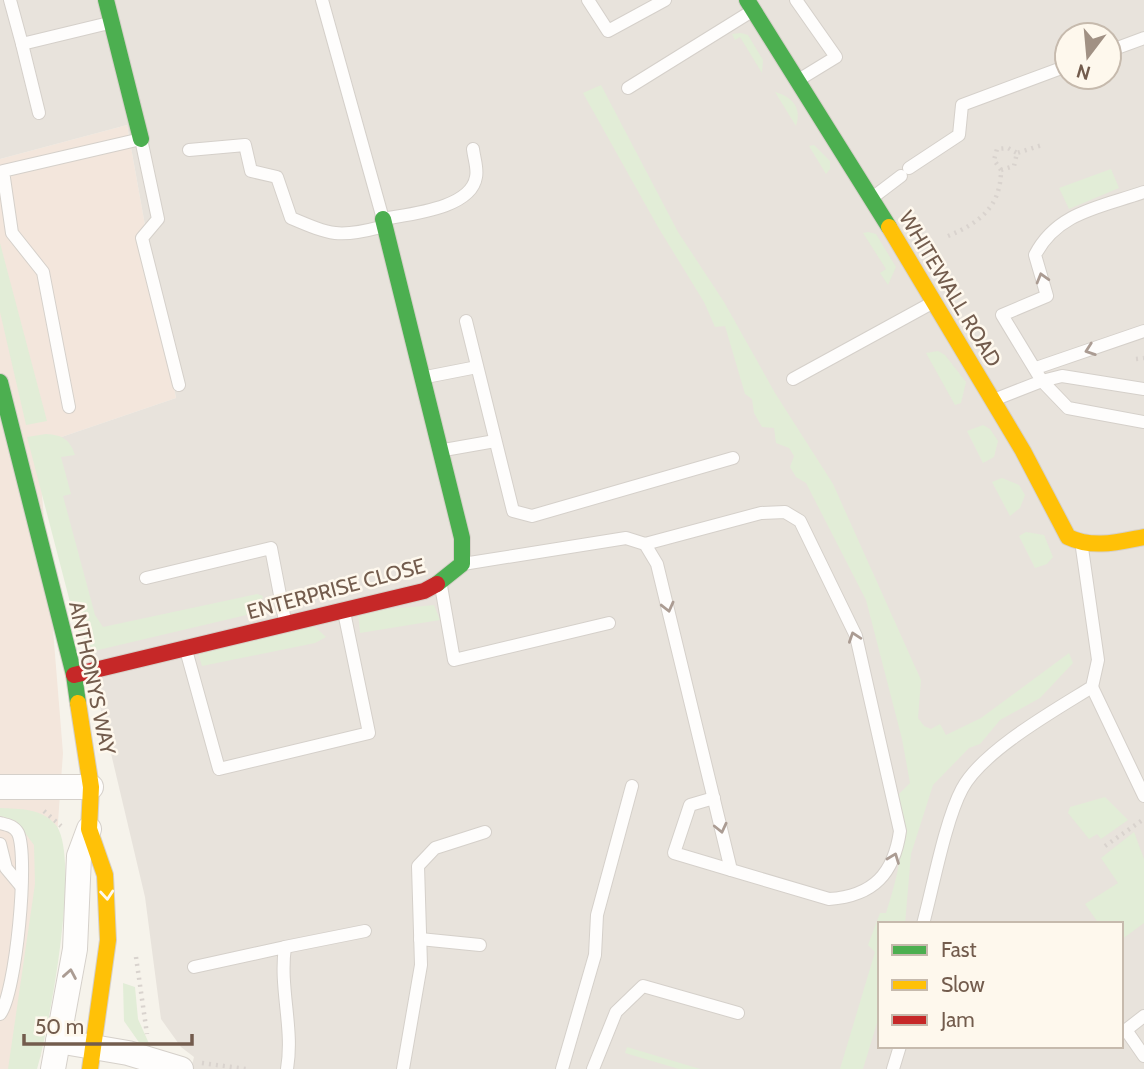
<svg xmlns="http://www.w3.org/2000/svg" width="1144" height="1069" viewBox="0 0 1144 1069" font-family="Cabin,sans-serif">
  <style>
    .commercial { fill: #f3e6dc }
    .industrial { fill: #e8e3dc; fill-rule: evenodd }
    .green { fill: #e2edd7 }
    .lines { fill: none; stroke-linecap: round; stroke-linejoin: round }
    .lane-casing { stroke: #d5d0ca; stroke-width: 14 }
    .street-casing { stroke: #d5d0ca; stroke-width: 26 }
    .fast-casing { stroke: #d6d0c9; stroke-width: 18 }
    .slow-casing { stroke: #d6d0c9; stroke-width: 18 }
    .jam-casing { stroke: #d6d0c9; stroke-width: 18 }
    .path { stroke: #d9d3ce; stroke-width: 4.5; stroke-dasharray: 2 5; stroke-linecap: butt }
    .lane { stroke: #fefdfc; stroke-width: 12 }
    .street { stroke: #fefdfc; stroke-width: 24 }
    .fast { stroke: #4caf50; stroke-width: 16 }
    .slow { stroke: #ffc107; stroke-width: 16 }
    .jam { stroke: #c62828; stroke-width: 16 }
    .oneway { stroke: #ab9c93 }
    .oneway2 { stroke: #fef8ed }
    .labels { text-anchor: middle; stroke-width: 5; stroke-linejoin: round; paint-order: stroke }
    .street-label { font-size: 21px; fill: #735c4d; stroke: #fef8ed }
  </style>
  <rect width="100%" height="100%" fill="#f6f3eb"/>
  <path class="commercial" d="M127,125L176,398L38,445L63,753L41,1056L33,1069H0V159Z"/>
  <path class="industrial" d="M0,0H1144V1069H191L194,1057L181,1047L161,1019L145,897L38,445L176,398L127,125L0,159ZM1067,35H1109V77H1067ZM880,924H1121V1046H880Z"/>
  <g class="green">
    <path d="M741,33L748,35L763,60L762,73L740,37L735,40L732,34Z"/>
    <path d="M601,85L678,232L724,302L775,393L833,484L921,680L918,718L924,726L931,729L940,724L946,735L981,718L1069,653L1073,663L1040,698L1000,720L980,744L969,748L933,785L911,854L905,924H880V1013L863,1069H840L875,952L868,945L880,913H886C900,869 906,841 899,794L910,783L902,739L866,600L806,483L796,477L790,467L794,456L789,448L776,443L774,428L762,427L754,413L752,399L745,394L725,326L715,327L704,302L658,227L583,93Z"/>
    <path d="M775,92C792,97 802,107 796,126Z"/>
    <path d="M814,145L830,161V169L826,174L809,146Z"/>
    <path d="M1111,169L1119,188L1069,209L1059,188Z"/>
    <path d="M868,232L876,234L896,267L888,285L880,273L886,269L863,233Z"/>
    <path d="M0,243L47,421L26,425L0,312Z"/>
    <path d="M938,351L945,355L966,382L961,403L955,405L926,353Z"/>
    <path d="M983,425L990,429L998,441L994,457L983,463L967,431Z"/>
    <path d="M46,434C62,435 70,439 75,455L61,457L71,494L63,496L95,615L103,627L257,594L263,596L259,612L94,651L77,629L27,437Z"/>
    <path d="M1002,478L1019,485L1025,495L1020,508L1010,516L992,482Z"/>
    <path d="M1026,532L1044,535L1053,557L1047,564L1035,568L1019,536Z"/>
    <path d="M434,605L440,620L360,633L358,612Z"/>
    <path d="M314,626L326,637L315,643L202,666L198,653Z"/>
    <path d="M1105,797L1128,820L1101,839L1097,834L1089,839L1068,813L1070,807Z"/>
    <path d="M0,808C20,809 41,808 55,824C82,854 49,1029 37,1069H8L35,884L34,845L16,821L0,816Z"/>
    <path d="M1134,832L1144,859V923L1121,940V924H1099L1085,904L1118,883L1101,858Z"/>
    <path d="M123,983L135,987L138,1019L151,1048H143L124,1021Z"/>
    <path d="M627,1047L700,1069H679L625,1053Z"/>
  </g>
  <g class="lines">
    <defs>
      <g id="lane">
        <path d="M10,0L22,44L109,23"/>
        <path d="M322,0L383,219C408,214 471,209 476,177C478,169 474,158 473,149"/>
        <path d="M588,0L608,31L665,0"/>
        <path d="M796,0L836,57L800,79"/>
        <path d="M22,44L39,113"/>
        <path d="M1109,51L1144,38"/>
        <path d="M628,88L752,11"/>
        <path d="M189,150L245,145L251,171L277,177L291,218C331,235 339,238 381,227"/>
        <path d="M909,168L959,135L962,105L1067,66"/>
        <path d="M872,198L901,176"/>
        <path d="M466,321L513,511L532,516L733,458"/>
        <path d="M1036,368L1144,331"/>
        <path d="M426,377L477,367"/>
        <path d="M793,379L930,304"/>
        <path d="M1144,389L1062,376L1042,381L1068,408L1144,422"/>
        <path d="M996,399L1042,381L1002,315L1047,296L1035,255C1057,212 1101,207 1144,192"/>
        <path d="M69,407L43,272L12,233L3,171L141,139L158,219L142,238L179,385"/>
        <path d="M444,450L495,441"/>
        <path d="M463,564L626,538L645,544L761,513L785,512L800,521L856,636L900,831C894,873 874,896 829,899L731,870L657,564L645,544"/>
        <path d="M146,578L271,548L285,621"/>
        <path d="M441,586L454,660L609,623"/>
        <path d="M186,650L219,769L369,733L344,612"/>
        <path d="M1092,687L1144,796"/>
        <path d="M714,798L690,805L674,853L731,870"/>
        <path d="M0,823C8,825 14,826 18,833C29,857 16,993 0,1014"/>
        <path d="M0,844L6,868L21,886"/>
        <path d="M923,924C933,887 945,821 962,789C982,751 1055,710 1092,687L1098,660L1082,548"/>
        <path d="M420,939L480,945"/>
        <path d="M285,947L365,931"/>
        <path d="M194,967L285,947C279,988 294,1028 287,1069"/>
        <path d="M1144,1016L1126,1030L1144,1056"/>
        <path d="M403,1069L421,965L418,866L435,848L485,832"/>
        <path d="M562,1069L595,955L597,915L632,786"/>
        <path d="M593,1069L616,1012L643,986L738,1013"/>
        <path d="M893,1069L900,1046"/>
      </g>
      <g id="street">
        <path d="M0,787H91"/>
        <path d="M58,1041L128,1053L181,1069"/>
        <path d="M53,1069L75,949L79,856L89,829"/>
      </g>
      <g id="fast">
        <path d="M106,0L141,139"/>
        <path d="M747,0L889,227"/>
        <path d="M383,219L462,538V564L437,584"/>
        <path d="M0,382L74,675L78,703"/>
      </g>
      <g id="slow">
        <path d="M889,227L1023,451L1068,537C1093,549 1118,542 1144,537"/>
        <path d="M78,703L91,787L89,829L105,875L108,940L90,1069"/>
      </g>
      <path id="jam" d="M74,675L424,591L437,584"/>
    </defs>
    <use href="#lane" class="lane-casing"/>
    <use href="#street" class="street-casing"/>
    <use href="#fast" class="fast-casing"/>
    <use href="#slow" class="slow-casing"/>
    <use href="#jam" class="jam-casing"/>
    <g class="path">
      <path d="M1001,170L994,160L997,149L1008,148L1017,153"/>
      <path d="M948,236C979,223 1001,207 1001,170L1014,166L1017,153L1042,145"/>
      <path d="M1136,359L1144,358"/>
      <path d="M44,811L61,826"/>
      <path d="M1105,846L1144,819"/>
      <path d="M136,957L147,1034"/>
      <path d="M202,1063L246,1069"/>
    </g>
    <use href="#lane" class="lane"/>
    <use href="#street" class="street"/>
    <use href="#fast" class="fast"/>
    <use href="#slow" class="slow"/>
    <use href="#jam" class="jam"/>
  </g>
  <defs><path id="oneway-chevron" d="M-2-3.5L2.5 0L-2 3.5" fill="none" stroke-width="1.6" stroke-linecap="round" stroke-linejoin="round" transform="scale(1.75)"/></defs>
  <g class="oneway">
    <use href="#oneway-chevron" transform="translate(1042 278) rotate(-106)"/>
    <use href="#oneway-chevron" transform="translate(1090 350) rotate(161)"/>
    <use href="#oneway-chevron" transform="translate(668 607) rotate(76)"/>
    <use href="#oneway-chevron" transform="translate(854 637) rotate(-109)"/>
    <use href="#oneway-chevron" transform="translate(721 828) rotate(77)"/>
    <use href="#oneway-chevron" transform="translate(894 858) rotate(-69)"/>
    <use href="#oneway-chevron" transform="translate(70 974) rotate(-80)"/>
  </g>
  <use class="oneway2" href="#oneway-chevron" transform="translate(107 895) rotate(85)"/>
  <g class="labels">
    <g class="street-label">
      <text transform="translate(950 289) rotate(59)" y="7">WHITEWALL ROAD</text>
      <text transform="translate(336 589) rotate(-15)" y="7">ENTERPRISE CLOSE</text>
      <text transform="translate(92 678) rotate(78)" y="7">ANTHONYS WAY</text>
    </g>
  </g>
  <rect x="878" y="922" width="245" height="126" fill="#fef8ed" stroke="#c6baad" stroke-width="2"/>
  <rect x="892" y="945" width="35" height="10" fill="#4caf50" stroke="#c6baad" stroke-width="2"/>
  <text x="941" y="957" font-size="21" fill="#735c4d">Fast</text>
  <rect x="892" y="980" width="35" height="10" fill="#ffc107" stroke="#c6baad" stroke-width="2"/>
  <text x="941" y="992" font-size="21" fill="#735c4d">Slow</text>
  <rect x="892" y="1015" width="35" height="10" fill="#c62828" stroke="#c6baad" stroke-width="2"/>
  <text x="941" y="1027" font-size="21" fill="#735c4d">Jam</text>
  <g transform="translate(1088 56) rotate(196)"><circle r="33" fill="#fef8ed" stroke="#c6baad" stroke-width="2"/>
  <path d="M0-5L12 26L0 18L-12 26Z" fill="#a19184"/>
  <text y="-10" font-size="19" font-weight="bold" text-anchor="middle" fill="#735c4d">N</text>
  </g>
  <path d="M24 1034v10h168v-10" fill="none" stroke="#735c4d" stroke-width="3.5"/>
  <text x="35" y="1034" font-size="21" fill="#735c4d" stroke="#fef8ed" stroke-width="5" paint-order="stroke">50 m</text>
</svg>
